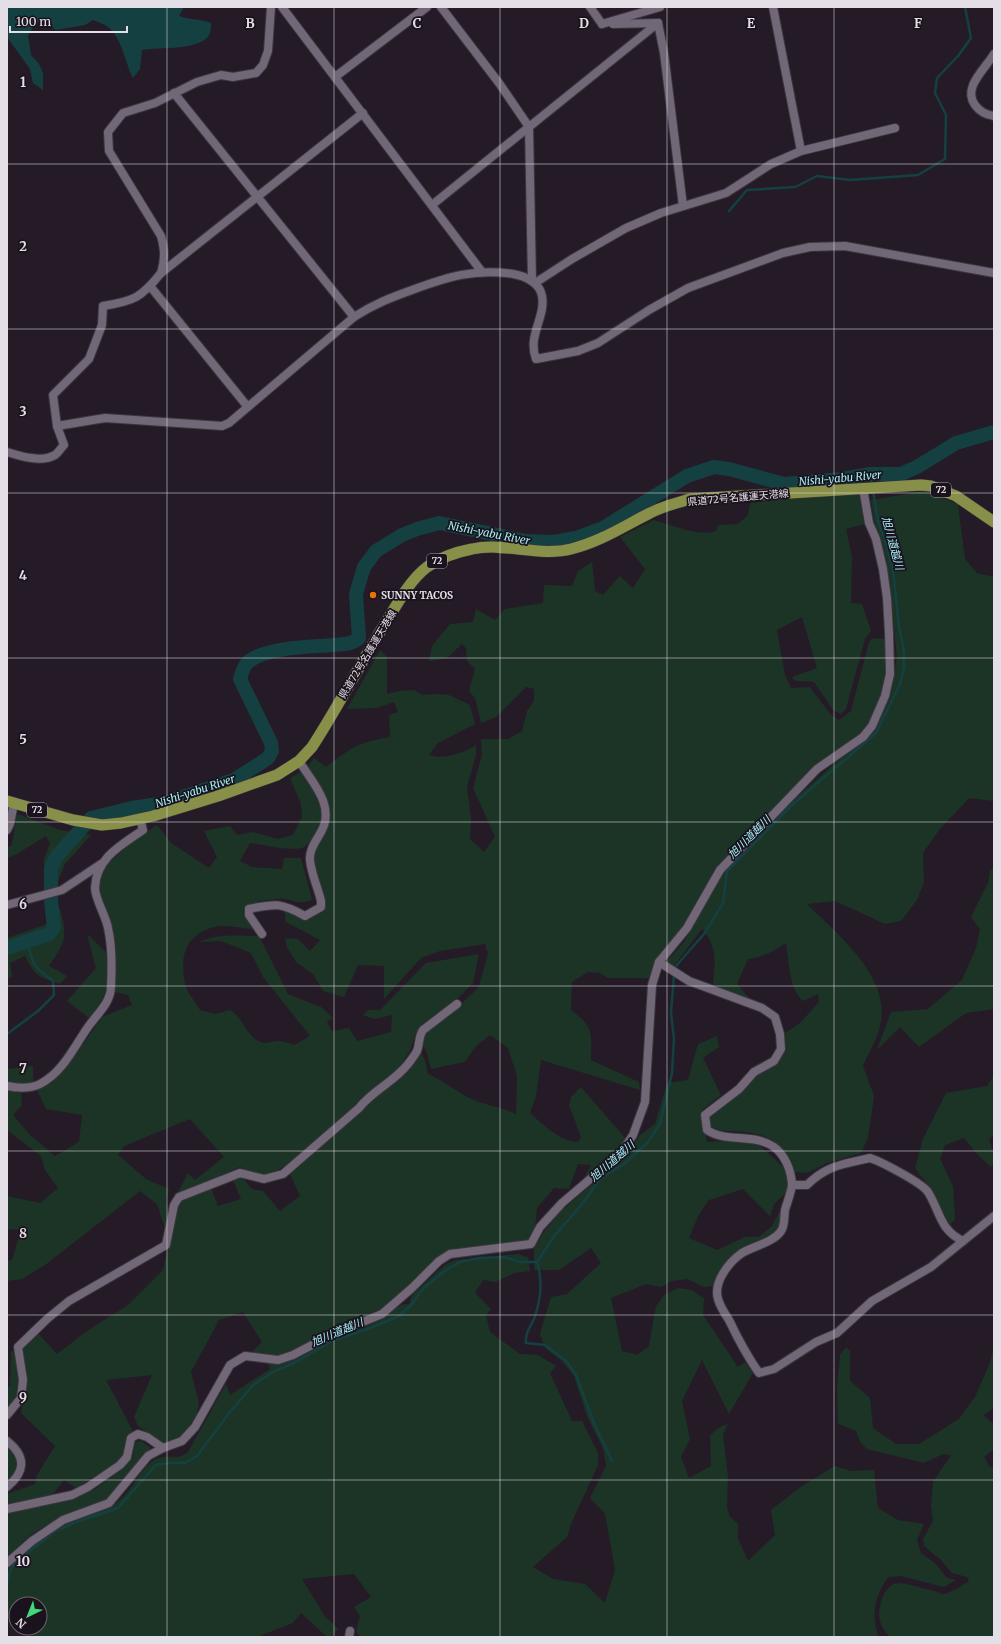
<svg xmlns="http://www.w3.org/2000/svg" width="1001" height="1644" viewBox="0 0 1001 1644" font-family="Merriweather,'Noto Sans JP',serif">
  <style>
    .green { fill: #1c3425 }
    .water { fill: #144042 }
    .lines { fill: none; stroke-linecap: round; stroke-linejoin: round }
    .stream { stroke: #144042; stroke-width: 2.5 }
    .river { stroke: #144042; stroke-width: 14 }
    .minor-casing { stroke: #3c363f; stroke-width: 10 }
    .primary-casing { stroke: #3c363f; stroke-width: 12 }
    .minor { stroke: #726776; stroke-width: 8 }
    .primary { stroke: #888f48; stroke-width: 11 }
    .grid { fill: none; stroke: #e4dee6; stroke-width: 1; stroke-opacity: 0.55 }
    .food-dot { fill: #e8710a; stroke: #1a121d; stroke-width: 1.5 }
    .labels { text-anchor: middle; stroke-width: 3.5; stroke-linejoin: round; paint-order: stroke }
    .shield { fill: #1a121d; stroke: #a7a1aa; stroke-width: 1 }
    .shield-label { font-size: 9px; font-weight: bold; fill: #e4dee6 }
    .street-label { font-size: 10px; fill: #e4dee6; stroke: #1a121d }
    .poi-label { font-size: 10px; font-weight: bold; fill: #e4dee6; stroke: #1a121d; text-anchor: start }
    .water-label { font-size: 11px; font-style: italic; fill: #a4f3f7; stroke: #1a121d }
    .grid-label { font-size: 13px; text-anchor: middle; font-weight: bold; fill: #e4dee6; stroke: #1a121d; stroke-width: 3.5; stroke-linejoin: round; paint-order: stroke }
  </style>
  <rect width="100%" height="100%" fill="#241b27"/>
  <g class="green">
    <path d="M924,491L958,504L965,559L977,573L994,577V801L969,798L939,830L923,853L924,882L917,900L901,921L885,924L835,901L807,904C836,933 889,975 881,1021C879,1036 869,1052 863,1066L874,1096L868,1138L861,1153L827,1163L807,1173L795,1172C783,1140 767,1133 734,1131C725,1131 718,1131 711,1126L709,1116L757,1073L778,1063L786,1050L785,1033L800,1023L819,1002L818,994L803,1001C789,989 789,962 786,943C773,952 763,957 748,959L737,984L753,1002L713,984C715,961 718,947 702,929L673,967L666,962L684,942L722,875L781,811L876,727L891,688L897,658L891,597L882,544L874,520L871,500Z"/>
    <path d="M859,492L864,524L846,529L852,557L851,603L862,604L871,631L865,639L846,709L841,714L833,710L814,682L795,681L792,677L817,668L802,617L777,630L785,675L791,688L810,687L831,715L839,720L851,711L869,642L873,638L885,639L886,672L882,695L869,723L859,737L816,767L714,870L681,931L656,960L649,978H608L600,973L588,972L572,982L571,1010C595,1028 591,1033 591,1060L639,1082L640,1090L541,1060L536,1096L530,1113C544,1125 559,1141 578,1142L581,1137L569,1105L571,1097L581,1087L626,1139L615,1154L584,1178L591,1165L578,1164L569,1189L554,1188L537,1208L535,1228L529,1240L449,1250L438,1258L407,1289L380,1311L290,1352L279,1357L251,1353L262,1342L243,1312L219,1320L191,1372L199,1403L196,1417L184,1437L164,1444L138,1426L134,1417L152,1375L106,1380L134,1433L127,1435L124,1454L117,1463L76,1488L64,1480L53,1494L7,1504V1494L35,1484L37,1475L55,1446L21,1413C26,1391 26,1371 23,1348L37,1332L57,1354L87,1331L128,1305L163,1270L177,1208L182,1200L211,1188L218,1206L241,1199L233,1180L241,1176L252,1189L263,1191L280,1211L300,1196L289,1172C315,1149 341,1126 367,1104C388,1085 407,1076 419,1049L425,1060L428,1074C443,1081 455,1090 469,1098C484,1105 501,1107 516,1114L517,1076L508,1048L490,1035L476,1046L465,1062L431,1069L427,1053L421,1042L423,1036L437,1022L460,1005L479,987L488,953L485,944L440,951L421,958L384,999V966L358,965L344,997L323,991L313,974L296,962L287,947L285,938L298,939L310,951L320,940L286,922L284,909L306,919L316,915L325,906L313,861L315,851L329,823L328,804L321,789L308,766L314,758L326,767C352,747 357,743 390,737L389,715L398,712L394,702L377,708L347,709L380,650L387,657V694L399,691L414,690L423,695L437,694L449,695L470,705L475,724L438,743L429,755C444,760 463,753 476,745V755L467,787L471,817L470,839L484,852L495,837L473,788L482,755L481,739H508L522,731L527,711L534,701V689L526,687L496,717L481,723L475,698L469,691L475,669L467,661L466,648L462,644L447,658L429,661L432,646L450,624L473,622L476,609L495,620L505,609L543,603L544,585L572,586L578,571L592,562L595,591L603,595L620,576L633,588L645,569L620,537L654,520C672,525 698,537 716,531L718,525L738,524L748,515L750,503Z"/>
    <path d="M301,772C315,791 334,821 311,841C308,843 305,847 302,848C285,851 266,845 250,843L240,861L252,867L282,869L284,858H301L312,900C299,905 297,901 284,899C275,898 251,902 245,908V917L253,929C245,929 225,925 219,926C187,932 179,953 185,983C186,992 196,1002 200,1010L215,1014L230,1010C244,1018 245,1035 260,1042C266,1045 272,1041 278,1041C283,1041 289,1043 294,1045L310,1036L263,977L251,953L221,941L199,942C219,933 237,936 259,936L288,994L321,1007L333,1018L327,1022L332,1031L349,1028L357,1041L391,1032L392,1015L375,1019L363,1015L368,1010H380L426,963L479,954L473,983L456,1000L420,1028L415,1035L410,1051L398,1069L388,1079L360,1099L355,1106C338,1122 287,1172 267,1174C257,1175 248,1171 240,1167L188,1189L176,1196L188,1173L195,1180L224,1157L190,1119L124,1146L118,1155L146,1179L169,1189L166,1200L168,1212L166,1231L157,1204L140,1191L45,1265L22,1279L7,1281V1261L12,1260L21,1230L7,1229V1196L40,1203L58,1188L45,1170L41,1156L7,1130V1091L21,1093L22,1105L13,1115L29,1134L55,1156L79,1142L82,1115L46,1109L37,1090L51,1083L77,1053L102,1017L132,1005L128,995L115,992L116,968L112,931L99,888L105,866L132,842L157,825L171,843L209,868L217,857L204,831L230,826L237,835L253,832L278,839L293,835L302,817L301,804L290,778Z"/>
    <path d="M18,814L60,830L91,835L65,864L58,881L44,888V859L50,843L46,836L15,855L7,858V847L11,846C15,835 14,824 18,814Z"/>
    <path d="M994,867V1009L966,1013L919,1047L900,1027L877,1050L891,1012L928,1009L962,980L976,948L980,929L971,917L988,883L990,871Z"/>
    <path d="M50,908L60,909C68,938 65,942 49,966L67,976L60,984C39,977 35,976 25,956L10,963L12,977L7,979V938L50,923Z"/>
    <path d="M87,934L106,952C107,984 111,992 89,1018L67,1001L96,968Z"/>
    <path d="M717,1036L719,1047L703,1058L721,1095L702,1110L707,1142L739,1140L758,1144L783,1167L788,1179L786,1193L774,1204L770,1216L743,1189L709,1200L698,1216L689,1238L717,1250L745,1237H758L771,1227L783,1206C782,1212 782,1224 778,1230C775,1234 766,1237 762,1239C739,1249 719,1260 713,1286L704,1287L687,1279L672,1281L661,1287L646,1284L611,1298L622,1351L637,1355L649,1346L656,1306L664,1295L678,1288L692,1290L704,1298L703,1315L738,1367L745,1362L753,1373L729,1414L702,1360L682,1401L690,1439L681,1457L689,1478L711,1466L710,1436L718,1428L728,1424L723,1435L728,1476L727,1508L730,1517L738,1524V1538L748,1561L775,1535L771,1510L802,1486L835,1466L851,1471L874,1470L878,1508L898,1520L924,1524L917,1540L921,1553L935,1563L947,1578L956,1580L944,1587L901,1576L888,1577C875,1596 870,1615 879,1637H360L356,1631L360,1616L354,1607L371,1597L354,1574L302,1579L324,1615L338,1629L331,1637H327L301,1613L293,1623L257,1637H34L31,1628H40V1604H16V1617L7,1618V1571C13,1556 52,1528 68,1522C82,1516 99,1513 113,1505C130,1496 139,1470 154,1460C168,1452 175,1462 188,1452L226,1384L230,1395L270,1369L268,1362C306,1349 347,1337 383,1318C393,1312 397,1304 409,1304L412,1295L446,1264L456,1260L518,1254L528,1257L530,1271L514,1273L495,1282L483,1280L475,1293L491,1309L486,1315L490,1332L520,1354L538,1355L556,1366L550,1373L572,1421H582L598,1453V1465L571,1524L567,1537L533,1567L553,1579L585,1584L605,1603L615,1570L605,1514L590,1498L606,1466L603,1448L587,1416L574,1376L561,1360L545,1348L540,1334L551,1297L567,1294L601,1263L591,1248L559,1270H534V1248L544,1232L560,1212L628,1153L640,1135L655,1124L667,1083L688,1080L698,1044Z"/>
    <path d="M33,1066V1084L7,1083V1069Z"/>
    <path d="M994,1076V1134L989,1140C992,1149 998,1159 991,1167L978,1155L964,1138L945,1145L940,1159L953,1186L955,1219L950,1225L928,1185L915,1168L923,1139L946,1093L987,1086Z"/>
    <path d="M846,1347L850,1351V1381L870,1398L873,1428L896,1444H919L959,1419L975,1397L989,1365L994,1348V1408L983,1415L994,1424V1449L984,1457L989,1466L994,1467V1637H890C882,1629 877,1619 880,1607C888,1569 909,1587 935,1591C938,1592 942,1594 944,1594C951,1593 963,1585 969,1581L967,1577L952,1573L941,1560L924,1546L923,1539L933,1521L931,1506L933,1482L951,1455L943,1454L924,1463L867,1449L860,1442L856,1431L838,1424L837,1386L840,1355Z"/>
    <path d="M11,1351H15L19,1384L18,1395L7,1409V1388L10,1386Z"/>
    <path d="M141,1441L151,1448L143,1456L107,1500L61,1517L30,1535L7,1558V1515L15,1510L74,1499L95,1489L121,1470L133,1457L135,1442Z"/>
    <path d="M7,1446L15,1455L18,1468L14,1476L7,1481Z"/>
  </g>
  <path class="water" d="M7,7H184L179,16C190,20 201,19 211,23C211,26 211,30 210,33C204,51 158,47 142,50L140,69L133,78C125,63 122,38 108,27C104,24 98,22 93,20L85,25L56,30L45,22H36L28,36L31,55L39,64L43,73V90L33,83L30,69L7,37Z"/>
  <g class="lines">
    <g class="stream">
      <path d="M729,211L747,190L795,187L817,176L850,180L918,175L945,159L946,115L935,93L937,78L958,56L971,38L965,7"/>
      <path d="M870,474L872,484"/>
      <path d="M7,1034L38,1011L54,995L53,981C34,967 32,965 28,942"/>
      <path d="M537,1262C543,1281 541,1300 534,1319C530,1327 525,1334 526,1343L545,1345L567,1362L576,1375L593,1421L612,1461"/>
      <path d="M7,1586L10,1571L15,1563L55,1531L79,1521L118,1508L156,1465L169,1463H185L197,1456L230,1412L253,1385L273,1372L296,1362L334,1340L368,1329L399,1316L411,1305L424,1288L443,1272L460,1262L479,1258L504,1257L520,1262H537L555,1235L583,1203L600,1179L625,1163L648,1142L660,1124L672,1073L674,1039L671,1013L674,975L676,966L704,934L723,903L727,871L792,805L876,733L900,684L904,668V651L899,627L893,571L887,547L878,521L873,491"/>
      <path d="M7,1599V1619"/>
    </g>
    <path class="river" d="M7,948L49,934L54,928L51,900V869L56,857L91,818L132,808L165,803L234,780L268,758L272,751L271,743L240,679C242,673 243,667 248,662C266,647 309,647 333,645C342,644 352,645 359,638L356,594L364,567L376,551L402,535L417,529L439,523L526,541L553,542L576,538L603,528L687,476L714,467L729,469L784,484L842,479L870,474H901L917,467L956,443L994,432"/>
    <defs>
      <g id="minor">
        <path d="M282,7L482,272"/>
        <path d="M441,7L499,83L529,127L532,281"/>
        <path d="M590,7L602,24"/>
        <path d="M773,7L801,151"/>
        <path d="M658,23L664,53L683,206"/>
        <path d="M602,24L660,7"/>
        <path d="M613,24L658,23"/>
        <path d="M994,54C985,69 962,88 975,105C980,112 987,115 994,116"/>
        <path d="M335,77L427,7"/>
        <path d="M174,93L354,317"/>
        <path d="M432,205L658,23"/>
        <path d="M161,273C165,259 165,250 161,236L109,151L108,132L123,113L155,103L197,82L221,75L233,77L256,73L263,65L268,51L271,7"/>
        <path d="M535,283L572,259L626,228L661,213L726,193L771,164L801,151L895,128"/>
        <path d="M150,286L247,406"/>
        <path d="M57,426L105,418L222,426L229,423L354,317C374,304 390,298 412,290C447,277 475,268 513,274C525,276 540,283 542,296C546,317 527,336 536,359L578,351L598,343L649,310L688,288L783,253L810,247L845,246L994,273"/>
        <path d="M7,452C20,456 42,463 55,455C58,453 61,448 64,445L57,426L53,395L89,359L102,325L103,306C134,301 141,298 161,273L363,113"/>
        <path d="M7,830L10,824L14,803"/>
        <path d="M7,905L62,890L101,864"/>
        <path d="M262,934L249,915V909C276,903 282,903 305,916L321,907V901C318,888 311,873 310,860C309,850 316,841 321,832C336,806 312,782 299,761"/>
        <path d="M659,962L689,981L762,1008L775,1017L780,1034L781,1049L774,1061L754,1072L739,1089L705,1115L707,1130C726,1143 754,1133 774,1147C785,1155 791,1170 792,1184C792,1190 787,1203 785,1210C784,1216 785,1226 781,1231C774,1242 754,1246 742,1253C729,1262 713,1282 718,1299C720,1306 725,1314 729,1320C738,1339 747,1356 759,1373L774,1369L816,1342L837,1333L872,1301L931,1267L994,1216"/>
        <path d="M7,1086C17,1088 30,1089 40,1084C63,1072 74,1047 88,1027C97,1014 111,1003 111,986C112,968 112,946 108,928C106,916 95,899 95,888C96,858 121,845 143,830L140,819"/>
        <path d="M792,1185H807C827,1165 844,1164 870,1158C882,1162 922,1183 928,1192C941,1213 939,1229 963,1241"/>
        <path d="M7,1415L21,1398L23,1380L18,1347L47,1319L69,1301L166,1245L174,1205L179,1197L240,1173L264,1179L283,1174L359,1108C373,1090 394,1082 408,1064C411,1060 415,1055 417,1051C420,1044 418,1037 423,1030L457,1004"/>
        <path d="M7,1441C27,1457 25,1472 7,1487"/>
        <path d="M7,1509L72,1495L88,1487L120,1465L127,1457L131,1438L138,1434L147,1437L163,1448"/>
        <path d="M7,1563L32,1541L63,1520L109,1503L148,1456L163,1448L182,1441L195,1427L230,1365L245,1356L278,1360L293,1355L331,1335L382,1314L412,1288L439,1261L450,1254L531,1244L540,1227L562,1203L609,1163L623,1150L633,1135L645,1102L652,985L659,962L687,928L720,870L817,769L863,737L872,726L885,696L890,674L889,633L887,598L883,569L876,539L869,523L863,488"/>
        <path d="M349,1637L350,1631"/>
      </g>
      <path id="primary" d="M7,801L73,820L102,825L121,823L153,816L218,796L277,775L299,761L312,747C338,707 360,664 386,622C398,603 409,581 427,567C441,557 456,552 472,549C504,542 539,557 571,549C600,542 624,526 650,513C663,506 677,503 690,499L921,485L931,486L956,496L994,522"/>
    </defs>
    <use href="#minor" class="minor-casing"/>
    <use href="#primary" class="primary-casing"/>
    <use href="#minor" class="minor"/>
    <use href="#primary" class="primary"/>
  </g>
  <path class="grid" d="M167,7V1637M334,7V1637M500,7V1637M667,7V1637M834,7V1637M7,164H994M7,329H994M7,493H994M7,658H994M7,822H994M7,986H994M7,1151H994M7,1315H994M7,1480H994"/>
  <circle class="food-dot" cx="373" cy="595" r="4"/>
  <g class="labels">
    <g class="shield">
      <rect x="931" y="483" width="20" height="14" rx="3"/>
      <rect x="427" y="554" width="20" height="14" rx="3"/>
      <rect x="27" y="803" width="20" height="14" rx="3"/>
    </g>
    <g class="shield-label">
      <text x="941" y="493">72</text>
      <text x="437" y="564">72</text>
      <text x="37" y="813">72</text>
    </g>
    <g class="street-label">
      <text transform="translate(738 497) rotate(-5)" y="4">県道72号名護運天港線</text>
      <text transform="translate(367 654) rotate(-59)" y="4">県道72号名護運天港線</text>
    </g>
    <g class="poi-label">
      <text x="381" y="599">SUNNY TACOS</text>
    </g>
    <g class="water-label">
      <text transform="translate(840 478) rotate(-5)" y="4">Nishi-yabu River</text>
      <text transform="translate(489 533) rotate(11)" y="4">Nishi-yabu River</text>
      <text transform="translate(893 543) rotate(75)" y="4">旭川道越川</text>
      <text transform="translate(195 791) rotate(-18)" y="4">Nishi-yabu River</text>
      <text transform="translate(749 837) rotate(-45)" y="4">旭川道越川</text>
      <text transform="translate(612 1161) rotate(-41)" y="4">旭川道越川</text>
      <text transform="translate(337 1332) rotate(-23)" y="4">旭川道越川</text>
    </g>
  </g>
  <g class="grid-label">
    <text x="250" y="28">B</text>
    <text x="417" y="28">C</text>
    <text x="584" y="28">D</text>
    <text x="751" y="28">E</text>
    <text x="918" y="28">F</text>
    <text x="23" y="87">1</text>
    <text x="23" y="251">2</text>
    <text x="23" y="416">3</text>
    <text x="23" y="580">4</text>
    <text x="23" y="744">5</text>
    <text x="23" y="909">6</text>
    <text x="23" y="1073">7</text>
    <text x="23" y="1238">8</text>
    <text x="23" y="1402">9</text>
    <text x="23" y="1566">10</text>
  </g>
  <rect width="1001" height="1644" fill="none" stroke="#e4dee6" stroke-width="16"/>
  <g transform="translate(28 1616) rotate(223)"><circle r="19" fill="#1a121d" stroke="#6b646d"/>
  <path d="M0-3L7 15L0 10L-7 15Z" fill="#44d77a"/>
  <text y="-6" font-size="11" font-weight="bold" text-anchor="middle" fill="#e4dee6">N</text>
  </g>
  <path d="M10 26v6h117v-6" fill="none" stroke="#e4dee6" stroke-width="2"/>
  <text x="16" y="26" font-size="12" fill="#e4dee6" stroke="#1a121d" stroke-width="3" paint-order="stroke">100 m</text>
</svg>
